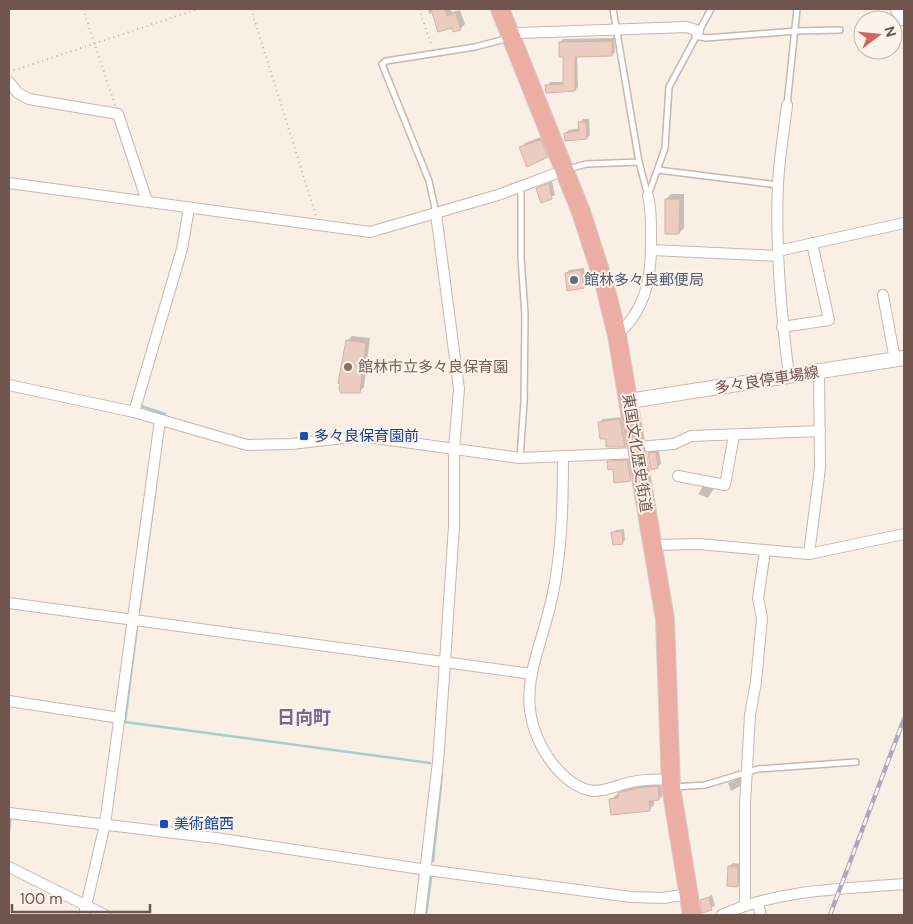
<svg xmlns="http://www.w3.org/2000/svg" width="913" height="924" viewBox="0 0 913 924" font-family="'DM Sans','Noto Sans JP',sans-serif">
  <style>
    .shadow { fill: #0003 }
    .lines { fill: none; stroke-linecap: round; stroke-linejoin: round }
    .stream { stroke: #a4cfd0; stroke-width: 2.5 }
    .building { fill: #ebccc1; stroke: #dbb1a3 }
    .lane-casing { stroke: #c9b6ad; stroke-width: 8 }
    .street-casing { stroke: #c9b6ad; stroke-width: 12 }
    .secondary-casing { stroke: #ceb8ae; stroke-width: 16 }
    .highway-casing { stroke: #d4ccca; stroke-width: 20 }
    .path { stroke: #d0afa4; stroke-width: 2; stroke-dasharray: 1 4; stroke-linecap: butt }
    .lane { stroke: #fff; stroke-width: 5 }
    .street { stroke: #fff; stroke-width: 10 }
    .secondary { stroke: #fff; stroke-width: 14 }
    .highway { stroke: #ecaea4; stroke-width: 18 }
    .rail-casing { stroke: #b1a6c1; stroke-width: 4.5 }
    .rail { stroke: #fcf3eb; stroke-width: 2.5; stroke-dasharray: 8; stroke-linecap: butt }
    .service-dot { fill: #5c6f8a; stroke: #fcf3eb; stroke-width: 2 }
    .education-dot { fill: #8d6e63; stroke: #fcf3eb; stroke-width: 2 }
    .transit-dot { fill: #1a4fb4; stroke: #fcf3eb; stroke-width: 2 }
    .labels { text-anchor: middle; stroke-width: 4; stroke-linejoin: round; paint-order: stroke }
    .service-label { font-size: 15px; fill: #4e5e75; stroke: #fcf3eb; text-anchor: start }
    .education-label { font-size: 15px; fill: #785e54; stroke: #fcf3eb; text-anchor: start }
    .street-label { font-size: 15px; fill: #6f554e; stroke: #fcf3eb }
    .transit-label { font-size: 15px; fill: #164399; stroke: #fcf3eb; text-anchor: start }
    .quarter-label { font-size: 18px; font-weight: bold; fill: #7a668b; stroke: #fcf3eb }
  </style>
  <rect width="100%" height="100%" fill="#f9efe5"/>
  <g class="shadow">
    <path d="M428,9H450L452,12L460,10L465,24L460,29L453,27L434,13L429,14Z"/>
    <path d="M614,38L615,52L612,55L577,56L578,87L575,90L547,86L550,82H564V56L560,42L563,39Z"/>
    <path d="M583,119H589L590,135L587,138L566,133L569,130L580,128V123Z"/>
    <path d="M546,135L552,151L547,156L521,148L525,143Z"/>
    <path d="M552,181L555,195L542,201L538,188Z"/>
    <path d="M671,194H684V228L679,233L666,199Z"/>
    <path d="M584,268L586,284L583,287L566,274L569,270Z"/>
    <path d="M352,336L370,338L364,387L359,392L347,341Z"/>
    <path d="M623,417L628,442L625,445L607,437L600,422L603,419Z"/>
    <path d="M652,450H659L661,464L657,467L649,453Z"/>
    <path d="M630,458L633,477L630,480L609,462L612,459Z"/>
    <path d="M704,485L714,488L708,498L698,494Z"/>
    <path d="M624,529L625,540L622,543L613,533L616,530Z"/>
    <path d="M742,777V785L731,791L728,783Z"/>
    <path d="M663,782L664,794L659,799H654V805L649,810L611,799L624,789Z"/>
    <path d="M9,816H12L9,845Z"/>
    <path d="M733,863L741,864V882L738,885L729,866Z"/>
    <path d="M712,895L715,906L703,911L702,900Z"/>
  </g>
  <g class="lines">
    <g class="stream">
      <path d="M141,406L165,414"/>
      <path d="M139,612L156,485"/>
      <path d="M137,627L125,722L430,763"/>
      <path d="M433,861L442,774"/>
      <path d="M426,915L431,878"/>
    </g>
  </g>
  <g class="building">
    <path d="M431,9H445L447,16L456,13L461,30L453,32L452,28L438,32Z"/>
    <path d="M612,41V56L575,57V91L546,93L545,85L563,84V57H559V42Z"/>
    <path d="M578,122H586L587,139L565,141L564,133L579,131Z"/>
    <path d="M541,140L548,157L527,167L519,147Z"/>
    <path d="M549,183L552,199L541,203L536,188Z"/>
    <path d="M665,199H680L679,234H665Z"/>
    <path d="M581,270L584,288L567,291L565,273Z"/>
    <path d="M346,340L366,343L360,393H341L339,390L340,384L338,383Z"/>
    <path d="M620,419L625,447H606V439H600L598,422Z"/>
    <path d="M656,452L658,468L651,470L648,453Z"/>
    <path d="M627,460L631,481L614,483L613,469L608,470L607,461Z"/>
    <path d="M622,531L623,544L613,545L611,532Z"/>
    <path d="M658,786L659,800L649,801L650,811L611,815L609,799L618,798V793L638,788Z"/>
    <path d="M728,866L738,867V887L727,886Z"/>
    <path d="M709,897L712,910L702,913L700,900Z"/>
  </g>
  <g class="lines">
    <defs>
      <g id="lane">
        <path d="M613,9L639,162L648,196"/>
        <path d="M695,36L706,38L796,31L840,30"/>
        <path d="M787,105L797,9"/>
        <path d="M568,169L586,164L639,162"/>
        <path d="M658,170L778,185"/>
        <path d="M519,187L521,194V257L525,315L524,402L520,458"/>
        <path d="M648,196L665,148L669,87L711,9"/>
        <path d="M436,213L429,181L382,64L386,61L475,47L509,38"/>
        <path d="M674,787L705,785L758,769L856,762"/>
      </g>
      <g id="street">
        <path d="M512,37L520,33L687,27L698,31"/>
        <path d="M9,82L18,93L29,99L118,114L147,201"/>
        <path d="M787,105C784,132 779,159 778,185C775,249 781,313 789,376"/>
        <path d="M9,183L370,232L498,195L565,170"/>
        <path d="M652,250L778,256"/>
        <path d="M778,251L904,223"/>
        <path d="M883,295L895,360"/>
        <path d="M782,327L829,320L812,243"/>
        <path d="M617,335C649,307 652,271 651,231C651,220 651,207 648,196"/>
        <path d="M9,385L134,412L247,445L291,444L361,436L520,458L637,453"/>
        <path d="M134,412L182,249L189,208"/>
        <path d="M637,447L674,444L691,436L820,431"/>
        <path d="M563,456C563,501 562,549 553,593C541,655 508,700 550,760C559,773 573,786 588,790C601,794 619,784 632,782C645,779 658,780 670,779"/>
        <path d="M678,476L725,485L734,435"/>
        <path d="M653,545L699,544L809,554L904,534"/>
        <path d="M809,554L820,468L819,371"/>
        <path d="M9,603L532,674"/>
        <path d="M9,701L120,718"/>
        <path d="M9,813L216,838L427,870L631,897L663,898L688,894"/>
        <path d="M9,867L105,915"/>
        <path d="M757,902L761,915"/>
        <path d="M745,906V804L750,715L756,682L762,618L758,598L765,551"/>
        <path d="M84,915L105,824L160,420"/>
        <path d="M420,915L438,762L445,662L454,526V449L459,389L436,214"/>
        <path d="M722,915C778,889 844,889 904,884"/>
      </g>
      <g id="secondary">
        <path d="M898,9L902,18H904"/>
        <path d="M629,401L904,358"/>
      </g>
      <path id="highway" d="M500,9L581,212L605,286L617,335L665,619L671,787L692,915"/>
    </defs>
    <use href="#lane" class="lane-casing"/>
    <use href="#street" class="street-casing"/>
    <use href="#secondary" class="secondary-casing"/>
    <use href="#highway" class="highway-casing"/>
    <g class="path">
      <path d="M83,9L115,105"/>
      <path d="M251,9L316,216"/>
      <path d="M419,9L432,47"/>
      <path d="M9,72L198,9"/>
    </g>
    <use href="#lane" class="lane"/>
    <use href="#street" class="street"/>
    <use href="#secondary" class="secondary"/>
    <use href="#highway" class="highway"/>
    <defs>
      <path id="rail" d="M830,915L904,719"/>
    </defs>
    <use href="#rail" class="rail-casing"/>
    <use href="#rail" class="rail"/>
  </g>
  <circle class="service-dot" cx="574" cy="280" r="5"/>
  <circle class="education-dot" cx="348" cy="367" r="5"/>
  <g class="transit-dot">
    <rect x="299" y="431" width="10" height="10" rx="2.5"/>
    <rect x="159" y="819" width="10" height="10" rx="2.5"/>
  </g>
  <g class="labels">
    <g class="service-label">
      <text x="584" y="285">館林多々良郵便局</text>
    </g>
    <g class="education-label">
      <text x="358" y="372">館林市立多々良保育園</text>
    </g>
    <g class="street-label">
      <text transform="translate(767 380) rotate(-9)" y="5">多々良停車場線</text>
      <text transform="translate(637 453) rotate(81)" y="5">東国文化歴史街道</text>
    </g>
    <g class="transit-label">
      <text x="314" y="441">多々良保育園前</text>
      <text x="174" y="829">美術館西</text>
    </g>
    <g class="quarter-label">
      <text x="304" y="724">日向町</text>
    </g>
  </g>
  <rect width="913" height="924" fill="none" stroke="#6f554e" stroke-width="20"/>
  <g transform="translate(878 35) rotate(74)"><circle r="24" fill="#fcf3eb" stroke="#c4b4ac"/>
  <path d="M0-4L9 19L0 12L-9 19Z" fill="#d4655a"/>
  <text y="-8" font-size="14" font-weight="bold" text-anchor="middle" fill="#6f554e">N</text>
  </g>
  <path d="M12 904v8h138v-8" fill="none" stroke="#6f554e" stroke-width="2.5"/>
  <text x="20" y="904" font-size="15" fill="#6f554e" stroke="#fcf3eb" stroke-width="4" paint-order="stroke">100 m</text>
</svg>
